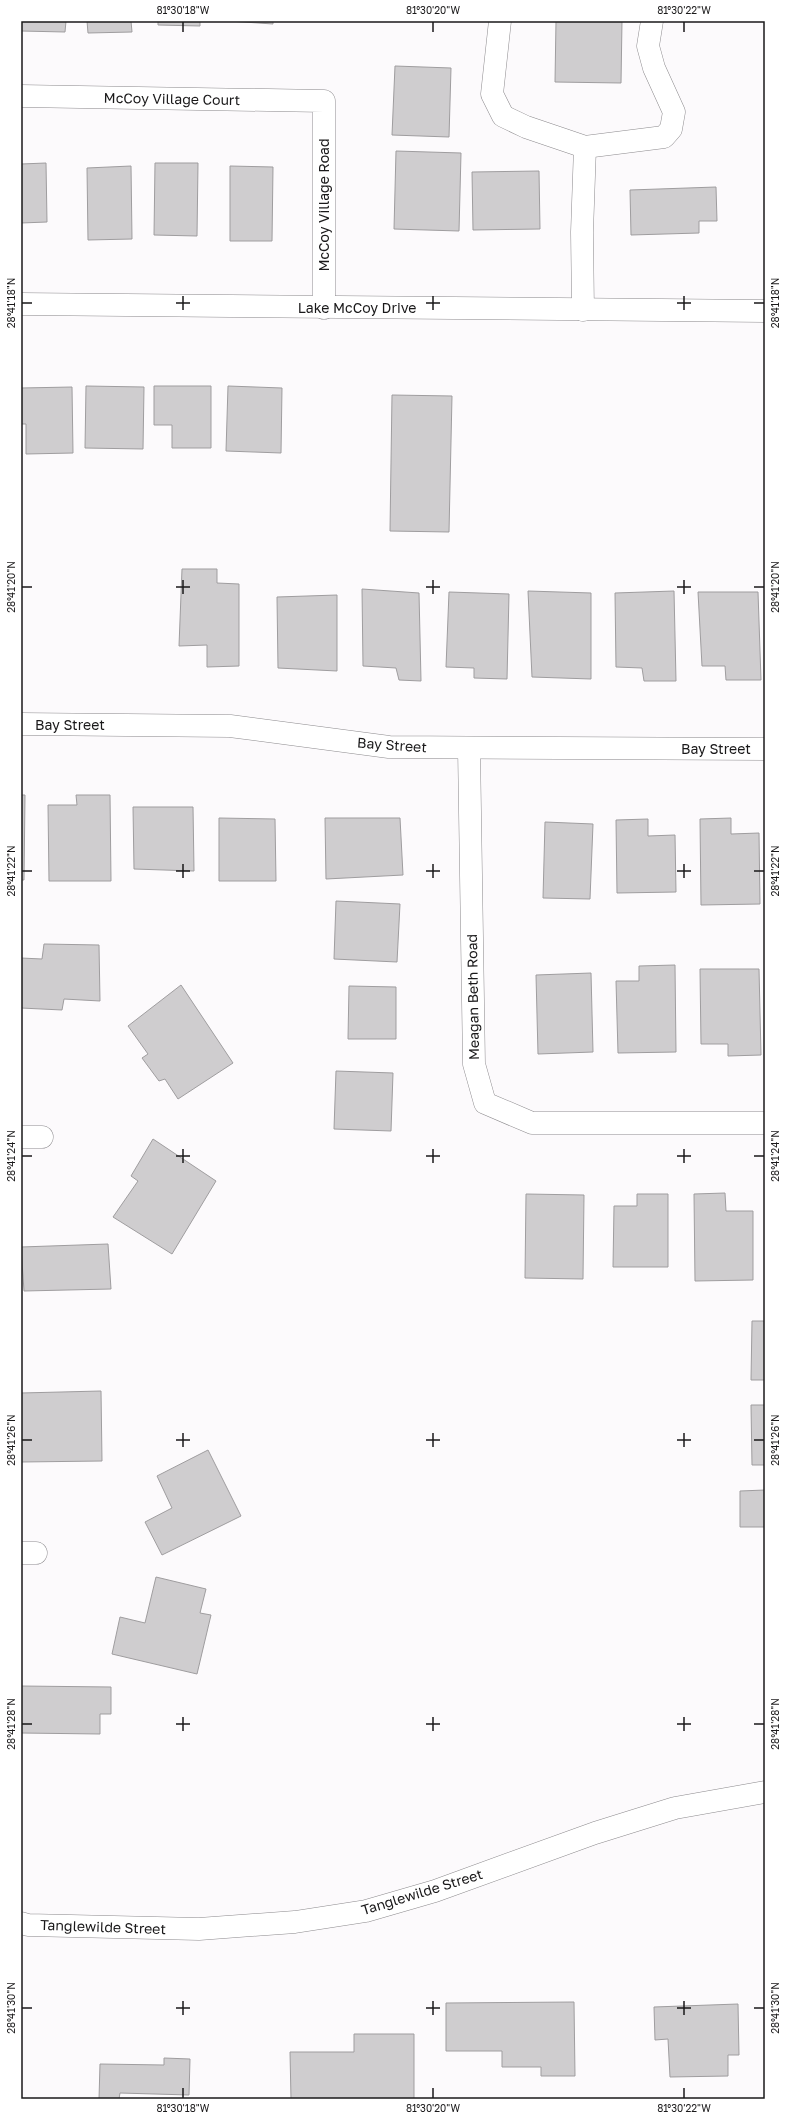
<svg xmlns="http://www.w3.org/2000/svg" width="786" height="2120" viewBox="0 0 786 2120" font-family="'Golos Text',sans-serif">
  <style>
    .building { fill: #cfcdcf; stroke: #9f9d9f }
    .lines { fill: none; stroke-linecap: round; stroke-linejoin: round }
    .street-casing { stroke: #8c8a8d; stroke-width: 23 }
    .secondary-casing { stroke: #8c8a8d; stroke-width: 23 }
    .street { stroke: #fff; stroke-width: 22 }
    .secondary { stroke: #fff; stroke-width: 22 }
    .ticks { fill: none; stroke: #1a191a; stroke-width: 1.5 }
    .labels { text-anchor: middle; stroke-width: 3.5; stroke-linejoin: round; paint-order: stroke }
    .street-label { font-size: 14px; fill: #1a191a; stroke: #fff }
    .neatline { fill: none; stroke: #1a191a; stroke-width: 1.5 }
    .ticks-label { font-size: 10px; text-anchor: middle; fill: #1a191a }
  </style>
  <rect width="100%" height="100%" fill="#fcfafc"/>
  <g class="building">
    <path d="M21,21H66L65,32L21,31Z"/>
    <path d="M87,21H131L132,32L88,33Z"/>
    <path d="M158,21H200V26L158,25Z"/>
    <path d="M229,21H273V24Z"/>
    <path d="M556,21H622L621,83L555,82Z"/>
    <path d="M395,66L451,68L449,137L392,135Z"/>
    <path d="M396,151L461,153L459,231L394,229Z"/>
    <path d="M46,163L47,222L21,223V164Z"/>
    <path d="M155,163H198L197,236L154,235Z"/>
    <path d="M131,166L132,239L88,240L87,168Z"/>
    <path d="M230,166L273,167L272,241H230Z"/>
    <path d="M539,171L540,229L473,230L472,172Z"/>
    <path d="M716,187L717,221H699V233L631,235L630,190Z"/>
    <path d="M86,386L144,387L143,449L85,448Z"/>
    <path d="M154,386H211V448H172V425H154Z"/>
    <path d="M228,386L282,388L281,453L226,451Z"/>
    <path d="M72,387L73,453L26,454V424H21V388Z"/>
    <path d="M392,395L452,396L449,532L390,531Z"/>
    <path d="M182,569H217V583L239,584V666L207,667V645L179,646Z"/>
    <path d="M362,589L419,593L421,681L399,680L396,668L363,666Z"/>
    <path d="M528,591L591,593V679L532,677Z"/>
    <path d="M674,591L676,681H644L642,668L616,667L615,593Z"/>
    <path d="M449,592L509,594L507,679L474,678V668L446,667Z"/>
    <path d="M698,592H758L761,680H726L725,666H702Z"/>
    <path d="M337,595V671L278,668L277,597Z"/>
    <path d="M21,795H25L24,880H21Z"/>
    <path d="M76,795H110L111,881H49L48,805H77Z"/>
    <path d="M133,807H193L194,871L134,869Z"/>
    <path d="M219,818L275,819L276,881H219Z"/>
    <path d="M325,818H400L403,875L326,879Z"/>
    <path d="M731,818V834L759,833L760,904L701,905L700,819Z"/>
    <path d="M648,819V836L675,835L676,892L617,893L616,820Z"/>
    <path d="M545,822L593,824L590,899L543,898Z"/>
    <path d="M336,901L400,904L397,962L334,959Z"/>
    <path d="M44,944L99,945L100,1001L64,999L62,1010L21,1008V958L42,959Z"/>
    <path d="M675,965L676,1052L618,1053L616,981H639V966Z"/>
    <path d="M700,969H759L761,1055L728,1056V1044H701Z"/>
    <path d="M591,973L593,1052L538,1054L536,975Z"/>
    <path d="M181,985L233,1063L178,1099L165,1079L159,1081L142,1058L148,1054L128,1026Z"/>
    <path d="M349,986L396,987V1039H348Z"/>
    <path d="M336,1071L393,1073L391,1131L334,1129Z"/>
    <path d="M153,1139L216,1181L172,1254L113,1217L138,1181L131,1176Z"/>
    <path d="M725,1193L726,1211H753V1280L695,1281L694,1194Z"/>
    <path d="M526,1194L584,1195L583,1279L525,1278Z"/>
    <path d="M637,1194H668V1267H613L614,1206H637Z"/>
    <path d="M108,1244L111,1289L24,1291L21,1247Z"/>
    <path d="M752,1321H765V1380H751Z"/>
    <path d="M101,1391L102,1461L21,1462V1393Z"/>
    <path d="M751,1405H765V1465H752Z"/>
    <path d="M208,1450L241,1516L162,1555L145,1522L172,1508L157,1476Z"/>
    <path d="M765,1490V1527H740V1491Z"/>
    <path d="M156,1577L206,1589L200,1613L211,1615L197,1674L112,1654L120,1617L145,1623Z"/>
    <path d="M21,1686L111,1687V1714H100V1734L21,1733Z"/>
    <path d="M574,2002L575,2076H541V2067H502V2051H446V2003Z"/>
    <path d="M738,2004L739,2055H728V2076L670,2077L668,2039L655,2040L654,2007Z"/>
    <path d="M354,2034H414V2099H291L290,2052H354Z"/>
    <path d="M164,2058L190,2059L189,2095L120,2093L119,2099H99L100,2064L164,2065Z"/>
  </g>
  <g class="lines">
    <defs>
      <g id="street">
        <path d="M500,21L492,94L503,116L526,127L585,147L664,137L671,129L674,112L654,68L648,46L652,21"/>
        <path d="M21,96L324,101V308"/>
        <path d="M21,304L765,311"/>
        <path d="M583,310L582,232L585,147"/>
        <path d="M21,724L230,726L389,747L765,749"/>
        <path d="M469,749L474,1064L485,1103L532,1123H765"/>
        <path d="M21,1137H42"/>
        <path d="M21,1553H36"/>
      </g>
      <path id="secondary" d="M21,1923L28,1925L199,1929L295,1922L366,1911L435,1891L595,1833L675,1808L765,1792"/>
    </defs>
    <use href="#street" class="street-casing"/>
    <use href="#secondary" class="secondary-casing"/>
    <use href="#street" class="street"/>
    <use href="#secondary" class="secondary"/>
  </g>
  <path class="ticks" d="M183,22V32M433,22V32M684,22V32M183,296V310M433,296V310M684,296V310M22,303H32M176,303H190M426,303H440M677,303H691M754,303H764M183,580V594M433,580V594M684,580V594M22,587H32M176,587H190M426,587H440M677,587H691M754,587H764M183,864V878M433,864V878M684,864V878M22,871H32M176,871H190M426,871H440M677,871H691M754,871H764M183,1149V1163M433,1149V1163M684,1149V1163M22,1156H32M176,1156H190M426,1156H440M677,1156H691M754,1156H764M183,1433V1447M433,1433V1447M684,1433V1447M22,1440H32M176,1440H190M426,1440H440M677,1440H691M754,1440H764M183,1717V1731M433,1717V1731M684,1717V1731M22,1724H32M176,1724H190M426,1724H440M677,1724H691M754,1724H764M183,2001V2015M433,2001V2015M684,2001V2015M22,2008H32M176,2008H190M426,2008H440M677,2008H691M754,2008H764M183,2088V2098M433,2088V2098M684,2088V2098"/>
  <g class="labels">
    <g class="street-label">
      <text transform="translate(172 99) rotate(1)" y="5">McCoy Village Court</text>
      <text transform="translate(324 205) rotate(-90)" y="5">McCoy Village Road</text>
      <text x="357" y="313">Lake McCoy Drive</text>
      <text x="70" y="730">Bay Street</text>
      <text transform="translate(392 745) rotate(4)" y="5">Bay Street</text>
      <text x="716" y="754">Bay Street</text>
      <text transform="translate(473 997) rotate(-91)" y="5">Meagan Beth Road</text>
      <text transform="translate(422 1892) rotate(-17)" y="5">Tanglewilde Street</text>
      <text transform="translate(103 1927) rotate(2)" y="5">Tanglewilde Street</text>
    </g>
  </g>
  <rect width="786" height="2120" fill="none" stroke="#ffffff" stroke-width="44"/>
  <rect x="22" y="22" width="742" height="2076" class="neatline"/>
  <g class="ticks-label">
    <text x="183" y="14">81°30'18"W</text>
    <text x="433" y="14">81°30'20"W</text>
    <text x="684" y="14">81°30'22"W</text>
    <text transform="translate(775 303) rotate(-90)" y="4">28°41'18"N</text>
    <text transform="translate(11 303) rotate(-90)" y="4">28°41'18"N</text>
    <text transform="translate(11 587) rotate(-90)" y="4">28°41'20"N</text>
    <text transform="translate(775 587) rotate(-90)" y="4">28°41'20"N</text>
    <text transform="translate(775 871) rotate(-90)" y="4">28°41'22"N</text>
    <text transform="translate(11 871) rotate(-90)" y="4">28°41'22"N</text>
    <text transform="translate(775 1156) rotate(-90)" y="4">28°41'24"N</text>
    <text transform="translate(11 1156) rotate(-90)" y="4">28°41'24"N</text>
    <text transform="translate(11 1440) rotate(-90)" y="4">28°41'26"N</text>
    <text transform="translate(775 1440) rotate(-90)" y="4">28°41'26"N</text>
    <text transform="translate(11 1724) rotate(-90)" y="4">28°41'28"N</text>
    <text transform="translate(775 1724) rotate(-90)" y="4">28°41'28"N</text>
    <text transform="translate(775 2008) rotate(-90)" y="4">28°41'30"N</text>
    <text transform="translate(11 2008) rotate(-90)" y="4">28°41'30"N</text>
    <text x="183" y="2112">81°30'18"W</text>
    <text x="433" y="2112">81°30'20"W</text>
    <text x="684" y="2112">81°30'22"W</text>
  </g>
</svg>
